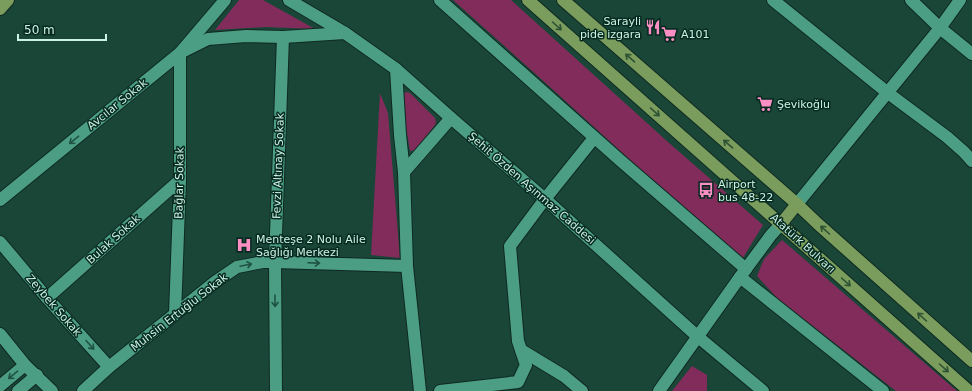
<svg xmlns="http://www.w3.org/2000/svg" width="972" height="391" viewBox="0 0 972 391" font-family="'DejaVu Sans',sans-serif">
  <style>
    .green { fill: #822c5b }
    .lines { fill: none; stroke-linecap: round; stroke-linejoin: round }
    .minor-casing { stroke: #0f2921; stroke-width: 14 }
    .major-casing { stroke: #0f2921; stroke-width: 14 }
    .minor { stroke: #4b9e84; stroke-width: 12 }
    .major { stroke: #7a9c5c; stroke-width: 12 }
    .oneway { stroke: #2f5235 }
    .oneway2 { stroke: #1e5343 }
    .labels { text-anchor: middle; stroke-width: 3; stroke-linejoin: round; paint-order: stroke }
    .poi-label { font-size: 11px; fill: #cbf2e3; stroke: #062a20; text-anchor: start }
    .street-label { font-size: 11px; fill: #cbf2e3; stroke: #062a20 }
  </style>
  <rect width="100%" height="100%" fill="#1a4638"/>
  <g class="green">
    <path d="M239,0H263L315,29L266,27L215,30Z"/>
    <path d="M453,0H511L668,142L763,225L741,261L550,87Z"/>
    <path d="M407,92L410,93L435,118L436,122L435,125L415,150L410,151L401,97L403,93Z"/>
    <path d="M380,93L388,113L400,258L371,255Z"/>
    <path d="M782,240L957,391H896L777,298L757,276L764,259Z"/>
    <path d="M692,366L707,375V391H672Z"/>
  </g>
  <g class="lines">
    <defs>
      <g id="minor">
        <path d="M289,0L345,33L396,69L451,118L545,199L697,336L763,391"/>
        <path d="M440,0L621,161L746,269"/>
        <path d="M773,0L888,93L947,137L964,152L972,161"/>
        <path d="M911,0L940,28L972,54"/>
        <path d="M184,51L208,39L246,36L283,37L345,33"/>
        <path d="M396,69L400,135L404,172L451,118"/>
        <path d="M404,172L407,266L420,391"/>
        <path d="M0,200L180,53L225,0"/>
        <path d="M797,204L940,28L960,0"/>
        <path d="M0,242L47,298L109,367"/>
        <path d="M740,277L883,391"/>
        <path d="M47,298L180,180"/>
        <path d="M175,314L180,180V53"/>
        <path d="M0,334L25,365L52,391"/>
        <path d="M521,350L564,376L582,391"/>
        <path d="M0,386L25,365"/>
        <path d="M18,391L37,375"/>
        <path d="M83,391L109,367L215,282L237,267L263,262H275L407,266"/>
        <path d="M276,391L275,262L283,37"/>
        <path d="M440,391L518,382L526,365L518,341L510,246L545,199L594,138"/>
        <path d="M659,391L740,277L771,235L781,224"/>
      </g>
      <g id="major">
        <path d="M528,0L969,391"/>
        <path d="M563,0L797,204L818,224L972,361"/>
        <path d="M0,9L8,0"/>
        <path d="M781,224L797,204"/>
      </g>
    </defs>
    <use href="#minor" class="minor-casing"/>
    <use href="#major" class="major-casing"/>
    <use href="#minor" class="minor"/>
    <use href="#major" class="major"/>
  </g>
  <defs><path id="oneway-shaft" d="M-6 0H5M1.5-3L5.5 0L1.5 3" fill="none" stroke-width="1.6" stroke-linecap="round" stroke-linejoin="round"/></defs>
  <g class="oneway">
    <use href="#oneway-shaft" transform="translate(557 26) rotate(42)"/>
    <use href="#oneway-shaft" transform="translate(630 58) rotate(-139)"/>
    <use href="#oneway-shaft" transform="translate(655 112) rotate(42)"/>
    <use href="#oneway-shaft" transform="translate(728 144) rotate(-139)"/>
    <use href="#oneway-shaft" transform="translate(825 230) rotate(-138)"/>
    <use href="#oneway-shaft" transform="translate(846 282) rotate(42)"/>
    <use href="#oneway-shaft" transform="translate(922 317) rotate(-138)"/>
    <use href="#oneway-shaft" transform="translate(944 368) rotate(42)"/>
  </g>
  <g class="oneway2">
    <use href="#oneway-shaft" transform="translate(74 140) rotate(141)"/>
    <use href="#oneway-shaft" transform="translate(314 263) rotate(2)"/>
    <use href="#oneway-shaft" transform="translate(246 265) rotate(-12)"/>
    <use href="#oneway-shaft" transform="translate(275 301) rotate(89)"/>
    <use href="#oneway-shaft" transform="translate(90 345) rotate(48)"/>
    <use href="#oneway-shaft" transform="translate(13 375) rotate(140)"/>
  </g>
  <defs>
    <symbol id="restaurant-bare" viewBox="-9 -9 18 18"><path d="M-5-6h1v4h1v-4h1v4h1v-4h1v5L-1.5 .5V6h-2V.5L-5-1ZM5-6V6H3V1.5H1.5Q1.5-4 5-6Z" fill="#fb8fc4" stroke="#062a20" stroke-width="2.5" paint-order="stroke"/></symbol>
    <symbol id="supermarket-bare" viewBox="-9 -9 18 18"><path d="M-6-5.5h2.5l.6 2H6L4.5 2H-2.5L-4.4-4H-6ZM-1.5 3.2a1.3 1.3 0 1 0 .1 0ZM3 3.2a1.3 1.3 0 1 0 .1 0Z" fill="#fb8fc4" stroke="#062a20" stroke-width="2.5" paint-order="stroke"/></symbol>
    <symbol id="bus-bare" viewBox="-9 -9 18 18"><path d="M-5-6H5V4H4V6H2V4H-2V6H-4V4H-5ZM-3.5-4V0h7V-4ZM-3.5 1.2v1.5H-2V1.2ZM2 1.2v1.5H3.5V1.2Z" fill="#fb8fc4" stroke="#062a20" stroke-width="2.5" paint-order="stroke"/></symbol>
    <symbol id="hospital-bare" viewBox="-9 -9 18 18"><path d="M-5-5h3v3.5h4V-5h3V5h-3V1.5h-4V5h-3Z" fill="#fb8fc4" stroke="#062a20" stroke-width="2.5" paint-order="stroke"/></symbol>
  </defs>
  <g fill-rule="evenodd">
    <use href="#restaurant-bare" x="642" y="16" width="22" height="22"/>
    <use href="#supermarket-bare" x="658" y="23" width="22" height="22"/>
    <use href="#supermarket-bare" x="754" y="93" width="22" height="22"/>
    <use href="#bus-bare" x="695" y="179" width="22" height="22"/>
    <use href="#hospital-bare" x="233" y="234" width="22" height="22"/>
  </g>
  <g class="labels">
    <g class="poi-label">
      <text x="641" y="25" text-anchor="end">Sarayli<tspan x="641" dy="13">pide izgara</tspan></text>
      <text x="681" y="38">A101</text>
      <text x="777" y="108">Şevikoğlu</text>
      <text x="718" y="188">Airport<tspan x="718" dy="13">bus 48-22</tspan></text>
      <text x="256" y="243">Menteşe 2 Nolu Aile<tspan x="256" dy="13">Sağlığı Merkezi</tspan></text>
    </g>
    <g class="street-label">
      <text transform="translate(117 104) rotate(-39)" y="4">Avcılar Sokak</text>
      <text transform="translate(278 166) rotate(-88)" y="4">Fevzi Altınay Sokak</text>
      <text transform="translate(179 183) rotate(-89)" y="4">Bağlar Sokak</text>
      <text transform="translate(532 188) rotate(41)" y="4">Şehit Özden Aşınmaz Caddesi</text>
      <text transform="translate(113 239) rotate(-42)" y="4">Bulak Sokak</text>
      <text transform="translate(803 243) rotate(42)" y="4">Atatürk Bulvarı</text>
      <text transform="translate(54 305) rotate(49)" y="4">Zeybek Sokak</text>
      <text transform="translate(179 312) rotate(-38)" y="4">Muhsin Ertuğlu Sokak</text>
    </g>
  </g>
  <path d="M18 34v6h88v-6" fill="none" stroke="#cbf2e3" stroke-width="2"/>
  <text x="24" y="34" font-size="12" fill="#cbf2e3" stroke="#062a20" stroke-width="3" paint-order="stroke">50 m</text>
</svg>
